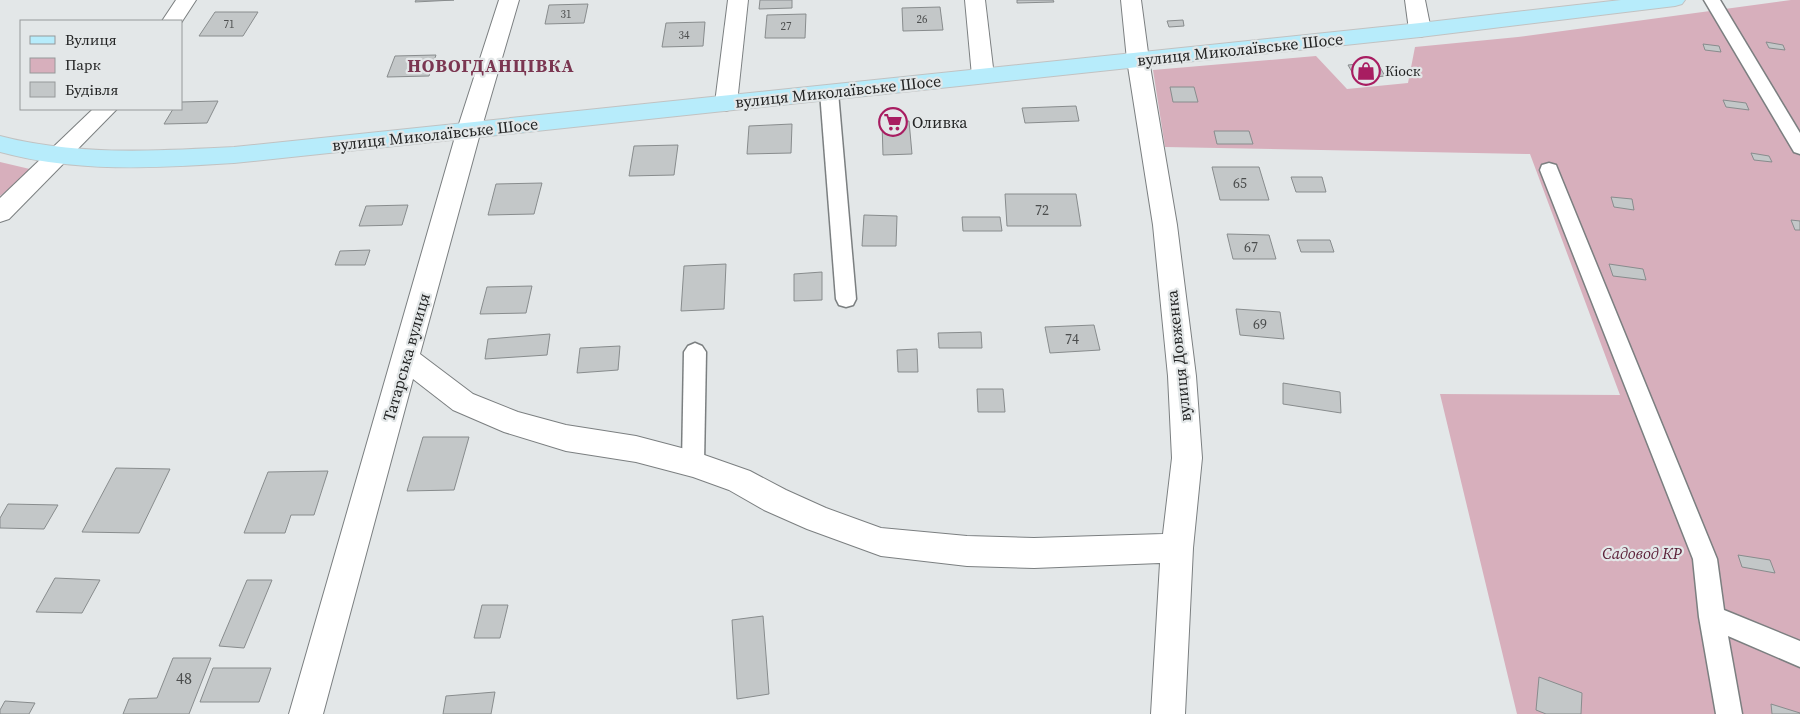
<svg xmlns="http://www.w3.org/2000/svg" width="1800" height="714" viewBox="0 0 1800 714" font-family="'Source Serif 4',serif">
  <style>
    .green { fill: #d7afbc }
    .building { fill: #c3c7c8; stroke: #888c8d }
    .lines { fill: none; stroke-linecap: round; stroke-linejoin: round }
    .lane-casing { stroke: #7b7f80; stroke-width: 3 }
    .street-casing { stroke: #7b7f80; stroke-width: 2 }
    .primary-casing { stroke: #c1c2c2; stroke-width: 2 }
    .lane { fill: #fff; fill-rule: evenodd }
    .street { fill: #fff; fill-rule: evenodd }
    .primary { fill: #b7ecfb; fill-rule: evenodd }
    .labels { text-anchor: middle; stroke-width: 4.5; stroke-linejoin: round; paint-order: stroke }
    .far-number-label { font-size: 11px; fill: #4b4d4d }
    .far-poi-label { font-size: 14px; fill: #232424; stroke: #e3e7e8; text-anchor: start }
    .number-label { font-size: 14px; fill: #4b4d4d }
    .street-label { font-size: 16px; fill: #232424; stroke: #e3e7e8 }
    .poi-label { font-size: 16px; fill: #232424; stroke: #e3e7e8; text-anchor: start }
    .park-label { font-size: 16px; font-style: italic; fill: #5c2139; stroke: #e3e7e8 }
    .near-number-label { font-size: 16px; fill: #4b4d4d }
    .far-district-label { font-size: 18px; font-weight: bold; letter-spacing: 1px; fill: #7b3651; stroke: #e3e7e8 }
  </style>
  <rect width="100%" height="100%" fill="#e3e7e8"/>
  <g class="green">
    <path d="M1791,0H1800V714H1517L1440,394L1620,395L1530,154L1165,147L1153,70L1316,56L1347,89L1408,83L1415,47L1518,37Z"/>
    <path d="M0,162L34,170L0,196Z"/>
  </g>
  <g class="building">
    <path d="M416,0H454L415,2Z"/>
    <path d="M760,0H792V8L759,9Z"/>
    <path d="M1017,0H1053L1054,2L1017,3Z"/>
    <path d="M588,4L584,23L545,24L549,5Z"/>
    <path d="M940,7L943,30L903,31L902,8Z"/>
    <path d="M215,12H258L243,36H199Z"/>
    <path d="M806,14L805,38H765L767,15Z"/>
    <path d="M1183,20L1184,26L1169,27L1167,21Z"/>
    <path d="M705,22L703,46L662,47L666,23Z"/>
    <path d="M1766,42L1783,45L1785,50L1769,48Z"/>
    <path d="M1703,44L1719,46L1721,52L1705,50Z"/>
    <path d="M436,55L429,76L387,77L395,56Z"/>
    <path d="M1377,62L1385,76L1356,79L1348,65Z"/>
    <path d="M1170,87H1194L1198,102H1173Z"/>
    <path d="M1723,100L1746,103L1749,110L1726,107Z"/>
    <path d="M218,101L207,123L164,124L173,109H181V102Z"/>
    <path d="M1076,106L1079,121L1025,123L1022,108Z"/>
    <path d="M909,121L912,154L883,155L882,122Z"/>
    <path d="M792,124L791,153L747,154L749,126Z"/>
    <path d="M1214,131H1249L1253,144H1217Z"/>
    <path d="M678,145L674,175L629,176L634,146Z"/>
    <path d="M1751,153L1769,156L1772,162L1754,160Z"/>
    <path d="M1212,167H1259L1269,200H1220Z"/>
    <path d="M1291,177H1322L1326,192H1296Z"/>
    <path d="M542,183L534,214L488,215L496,184Z"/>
    <path d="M1005,194H1076L1081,226H1007Z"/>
    <path d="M1611,197L1632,199L1634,210L1614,207Z"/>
    <path d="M408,205L402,225L359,226L366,206Z"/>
    <path d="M864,215L897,216L896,246H862Z"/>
    <path d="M962,217H1000L1002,231H963Z"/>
    <path d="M1791,220L1800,221V230H1795Z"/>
    <path d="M1227,234L1269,235L1276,259H1233Z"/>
    <path d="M1297,240H1330L1334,252H1301Z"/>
    <path d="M370,250L365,265H335L340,251Z"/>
    <path d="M726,264L724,309L681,311L684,266Z"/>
    <path d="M1609,264L1643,269L1646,280L1613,276Z"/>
    <path d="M822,272V300L794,301V274Z"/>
    <path d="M532,286L526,313L480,314L487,287Z"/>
    <path d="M1236,309L1280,312L1284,339L1240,335Z"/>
    <path d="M1094,325L1100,350L1050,353L1045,327Z"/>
    <path d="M981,332L982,348H939L938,333Z"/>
    <path d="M550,334L547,355L485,359L488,339Z"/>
    <path d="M620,346L618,370L577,373L580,348Z"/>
    <path d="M917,349L918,372H898L897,350Z"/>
    <path d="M1283,383L1340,392L1341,413L1283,404Z"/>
    <path d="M977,389H1003L1005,412H978Z"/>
    <path d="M423,437H469L454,490L407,491Z"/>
    <path d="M116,468L170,469L139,533L82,532Z"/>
    <path d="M328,471L314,515H291L285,533H244L268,472Z"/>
    <path d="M8,504L58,505L44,529L0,528V518Z"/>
    <path d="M1738,555L1770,560L1775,573L1742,567Z"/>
    <path d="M55,578L100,580L82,613L36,612Z"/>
    <path d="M247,580H272L244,648L219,646Z"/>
    <path d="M482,605H508L500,638H474Z"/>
    <path d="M763,616L769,694L737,699L732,620Z"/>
    <path d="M173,658H211L189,714H123L129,699L157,698Z"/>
    <path d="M213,668H271L259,702H200Z"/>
    <path d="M1539,677L1582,693L1581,714H1546L1536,710Z"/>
    <path d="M495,692L491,714H443L446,696Z"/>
    <path d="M5,701L35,703L29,714H0V710Z"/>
    <path d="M1771,704L1800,713V714H1772Z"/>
  </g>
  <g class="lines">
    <defs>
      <g id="lane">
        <path d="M1704,0H1720L1800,133V154L1794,152Z"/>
        <path d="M829,86L835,88L838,92L856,299L853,305L846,307L839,305L836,299L820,92L823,88Z"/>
        <path d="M1549,163L1556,165L1558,170L1717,559L1724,610L1800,641V667L1728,636L1742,714H1716L1699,617L1693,559L1540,170L1542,165Z"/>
        <path d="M695,343L702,346L706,352L704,464L701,471L693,474L685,471L682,464L684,352L688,346Z"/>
      </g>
      <g id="street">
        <path d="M176,0H196L181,23V21H162Z"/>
        <path d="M499,0H519L481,130L420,354L473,394L518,412L566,425L636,436L693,451L750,471L786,490L826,508L881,528L967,536L1034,538L1163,534L1172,458L1168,376L1153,225L1127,60L1121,0H1141L1149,60L1177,225L1196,376L1202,458L1193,548L1185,714H1151L1160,563L1034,568L967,566L881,556L807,529L764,510L729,490L693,477L636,462L566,451L504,432L453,410L413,379L323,714H289L457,130Z"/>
        <path d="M728,0H748L737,103L734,108L726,111L718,108L715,103Z"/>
        <path d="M965,0H985L994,76L991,81L983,83L975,81L972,76Z"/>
        <path d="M1405,0H1425L1431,30L1427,35L1420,37L1413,35L1409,30Z"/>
        <path d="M93,109H117L9,219L0,222V198Z"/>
      </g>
      <path id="primary" d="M1621,0H1685L1682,4L1675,6L1420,37L234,163C155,168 77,173 0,152V136C77,156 155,151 234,147L1420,23Z"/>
    </defs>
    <use href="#lane" class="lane-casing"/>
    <use href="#street" class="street-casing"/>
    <use href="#primary" class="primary-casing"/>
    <use href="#lane" class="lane"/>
    <use href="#street" class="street"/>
    <use href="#primary" class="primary"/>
  </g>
  <defs>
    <symbol id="shop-ring" viewBox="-11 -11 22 22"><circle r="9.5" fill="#e3e7e8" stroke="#a81d61" stroke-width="1.5"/><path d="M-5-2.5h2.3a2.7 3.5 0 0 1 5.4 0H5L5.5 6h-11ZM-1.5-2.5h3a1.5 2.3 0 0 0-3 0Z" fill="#a81d61"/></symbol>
    <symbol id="supermarket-ring" viewBox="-11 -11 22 22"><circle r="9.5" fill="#e3e7e8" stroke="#a81d61" stroke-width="1.5"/><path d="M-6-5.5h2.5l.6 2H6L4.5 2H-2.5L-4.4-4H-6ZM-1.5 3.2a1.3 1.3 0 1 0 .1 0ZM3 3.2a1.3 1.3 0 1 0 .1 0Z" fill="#a81d61"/></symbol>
  </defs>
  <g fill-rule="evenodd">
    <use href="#shop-ring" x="1350" y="55" width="32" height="32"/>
    <use href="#supermarket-ring" x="877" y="106" width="32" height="32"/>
  </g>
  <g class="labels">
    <g class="far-number-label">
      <text x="566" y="18">31</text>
      <text x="922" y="23">26</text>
      <text x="229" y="28">71</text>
      <text x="786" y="30">27</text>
      <text x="684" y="39">34</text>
    </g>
    <g class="far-poi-label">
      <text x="1385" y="76">Кіоск</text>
    </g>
    <g class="number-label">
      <text x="1240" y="188">65</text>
      <text x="1042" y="215">72</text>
      <text x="1251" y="252">67</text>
      <text x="1260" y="329">69</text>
      <text x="1072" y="344">74</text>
    </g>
    <g class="street-label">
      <text transform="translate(1240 49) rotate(-6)" y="6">вулиця Миколаївське Шосе</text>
      <text transform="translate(838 91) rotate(-6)" y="6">вулиця Миколаївське Шосе</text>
      <text transform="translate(435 134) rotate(-6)" y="6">вулиця Миколаївське Шосе</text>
      <text transform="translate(1178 356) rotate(-96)" y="6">вулиця Довженка</text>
      <text transform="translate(406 357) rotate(-74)" y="6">Татарська вулиця</text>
    </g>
    <g class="poi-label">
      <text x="912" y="128">Оливка</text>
    </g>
    <g class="park-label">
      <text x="1642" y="559">Садовод КР</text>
    </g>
    <g class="near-number-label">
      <text x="184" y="684">48</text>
    </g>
    <g class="far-district-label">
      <text x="491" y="72">НОВОГДАНЦІВКА</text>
    </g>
  </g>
  <rect x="20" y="20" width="162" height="90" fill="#e3e7e8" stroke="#96999a"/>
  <rect x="30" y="36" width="25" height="8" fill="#b7ecfb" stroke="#96999a"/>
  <text x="65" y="45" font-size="15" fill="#232424">Вулиця</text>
  <rect x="30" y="58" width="25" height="15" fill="#d7afbc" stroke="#96999a"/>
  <text x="65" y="70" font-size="15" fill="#232424">Парк</text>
  <rect x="30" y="82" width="25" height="15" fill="#c3c7c8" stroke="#96999a"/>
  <text x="65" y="95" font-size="15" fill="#232424">Будівля</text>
</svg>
